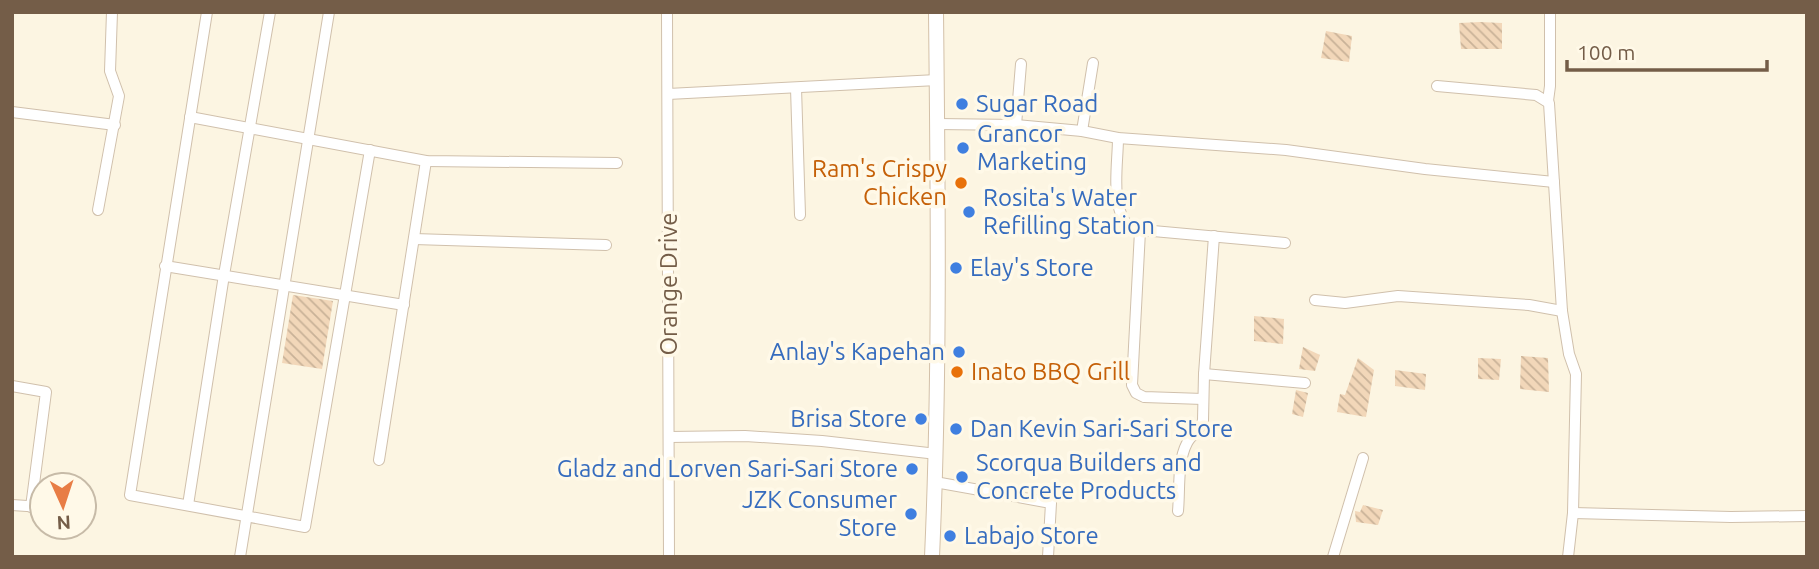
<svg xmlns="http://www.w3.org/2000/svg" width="1819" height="569" viewBox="0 0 1819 569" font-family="Ubuntu,sans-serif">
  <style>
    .building { fill: url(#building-back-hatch) }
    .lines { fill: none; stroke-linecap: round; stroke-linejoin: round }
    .minor-casing { stroke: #d0c0ac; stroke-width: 12 }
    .secondary-casing { stroke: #d3c0a8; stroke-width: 16 }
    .minor { stroke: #fff; stroke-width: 10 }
    .secondary { stroke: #fff; stroke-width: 14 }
    .shop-dot { fill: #3f7fe0; stroke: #fff9e8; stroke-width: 2.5 }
    .food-dot { fill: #e8710a; stroke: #fff9e8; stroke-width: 2.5 }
    .labels { text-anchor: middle; stroke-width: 7; stroke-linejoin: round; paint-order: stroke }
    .shop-label { font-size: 24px; fill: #366cbe; stroke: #fff9e8; text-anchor: start }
    .food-label { font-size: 24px; fill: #c56008; stroke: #fff9e8; text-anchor: end }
    .street-label { font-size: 24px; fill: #745d48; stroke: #fff9e8 }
  </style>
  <defs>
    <pattern id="building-back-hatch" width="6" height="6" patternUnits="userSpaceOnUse" patternTransform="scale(1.75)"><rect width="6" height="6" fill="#f2d7b9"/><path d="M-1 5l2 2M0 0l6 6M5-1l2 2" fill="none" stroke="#c9b298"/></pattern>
  </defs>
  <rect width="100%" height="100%" fill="#fcf5e2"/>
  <g class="building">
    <path d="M1480,22L1502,23V49H1461L1459,23Z"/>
    <path d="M1326,31L1352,36L1349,62L1321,58Z"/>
    <path d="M293,295L333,301L322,369L282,363Z"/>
    <path d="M1254,316L1284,319L1283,344L1254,341Z"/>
    <path d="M1303,347L1320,355L1315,371L1299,369Z"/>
    <path d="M1521,356L1548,358L1549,392L1520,389Z"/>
    <path d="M1358,358L1374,370L1366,417L1337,412L1340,394L1345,395Z"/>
    <path d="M1478,358L1501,359L1499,380L1478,379Z"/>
    <path d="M1395,370L1426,374L1425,390L1395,386Z"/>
    <path d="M1296,390L1308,393L1303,417L1292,414Z"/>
    <path d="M1363,505L1383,510L1378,525L1356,522L1355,511L1360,512Z"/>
  </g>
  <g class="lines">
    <defs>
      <g id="minor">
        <path d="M207,12L130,495L305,527L370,150"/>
        <path d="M667,12L669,557"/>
        <path d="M1437,86L1536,95L1549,103L1562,311L1569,354L1576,374L1573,513L1568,557"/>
        <path d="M796,88L800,215"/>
        <path d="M668,94L937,80"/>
        <path d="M1548,101L1550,86V12"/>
        <path d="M12,112L115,125"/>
        <path d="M190,117L426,161L617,163"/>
        <path d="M938,124L1016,125L1082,131L1118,138L1286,150L1425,169L1554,182"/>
        <path d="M1016,125L1021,64"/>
        <path d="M1082,131L1093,63"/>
        <path d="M1118,138C1118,166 1109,209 1131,229L1285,243"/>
        <path d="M98,210L119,96L110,71L112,12"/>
        <path d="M1140,231L1132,385L1136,393L1144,397L1203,399"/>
        <path d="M414,239L606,245"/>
        <path d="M165,266L404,305"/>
        <path d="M1315,300L1345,303L1398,296L1529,305L1562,311"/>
        <path d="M1204,374L1305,383"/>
        <path d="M12,386L46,392L31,507"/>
        <path d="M669,437L745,436L822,441L937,454"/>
        <path d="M379,460L426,161"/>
        <path d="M935,482L1051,503L1048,557"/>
        <path d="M12,505L42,507"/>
        <path d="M188,505L224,275L270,12"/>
        <path d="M1178,511C1180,490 1177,462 1187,443C1191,434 1201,431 1203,420L1204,374L1214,236"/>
        <path d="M1573,513L1731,517L1807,516"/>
        <path d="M240,557L329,12"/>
        <path d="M1333,557L1363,458"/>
      </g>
      <path id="secondary" d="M932,557C940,375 938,194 936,12"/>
    </defs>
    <use href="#minor" class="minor-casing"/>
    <use href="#secondary" class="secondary-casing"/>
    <use href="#minor" class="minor"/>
    <use href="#secondary" class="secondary"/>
  </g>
  <g class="shop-dot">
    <circle cx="962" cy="104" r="7"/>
    <circle cx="963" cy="148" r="7"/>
    <circle cx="969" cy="212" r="7"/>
    <circle cx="956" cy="268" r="7"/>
    <circle cx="959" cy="352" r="7"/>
    <circle cx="921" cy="419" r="7"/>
    <circle cx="956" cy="429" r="7"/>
    <circle cx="912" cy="469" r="7"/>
    <circle cx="962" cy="477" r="7"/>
    <circle cx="911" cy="514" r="7"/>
    <circle cx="950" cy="536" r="7"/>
  </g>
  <g class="food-dot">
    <circle cx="961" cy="183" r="7"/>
    <circle cx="957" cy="372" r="7"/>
  </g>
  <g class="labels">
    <g class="shop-label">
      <text x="976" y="112">Sugar Road</text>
      <text x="977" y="142">Grancor<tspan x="977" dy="28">Marketing</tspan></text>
      <text x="983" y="206">Rosita's Water<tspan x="983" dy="28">Refilling Station</tspan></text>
      <text x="970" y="276">Elay's Store</text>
      <text x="945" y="360" text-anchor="end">Anlay's Kapehan</text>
      <text x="907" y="427" text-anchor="end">Brisa Store</text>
      <text x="970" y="437">Dan Kevin Sari-Sari Store</text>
      <text x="976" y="471">Scorqua Builders and<tspan x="976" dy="28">Concrete Products</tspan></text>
      <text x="898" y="477" text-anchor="end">Gladz and Lorven Sari-Sari Store</text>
      <text x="897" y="508" text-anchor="end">JZK Consumer<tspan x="897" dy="28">Store</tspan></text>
      <text x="964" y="544">Labajo Store</text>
    </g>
    <g class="food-label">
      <text x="947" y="177">Ram's Crispy<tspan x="947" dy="28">Chicken</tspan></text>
      <text x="971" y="380" text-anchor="start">Inato BBQ Grill</text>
    </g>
    <g class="street-label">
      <text transform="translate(669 284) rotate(-90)" y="8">Orange Drive</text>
    </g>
  </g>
  <rect width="1819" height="569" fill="none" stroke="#745d48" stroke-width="28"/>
  <g transform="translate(63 506) rotate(177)"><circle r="33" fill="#fff9e8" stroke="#c7bba8" stroke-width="2"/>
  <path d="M0-5L12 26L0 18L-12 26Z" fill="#e87d45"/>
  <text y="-10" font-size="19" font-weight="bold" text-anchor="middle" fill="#745d48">N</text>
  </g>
  <path d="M1567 60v10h200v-10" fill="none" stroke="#745d48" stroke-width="3.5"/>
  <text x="1577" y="60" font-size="21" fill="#745d48" stroke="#fff9e8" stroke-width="5" paint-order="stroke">100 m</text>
</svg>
